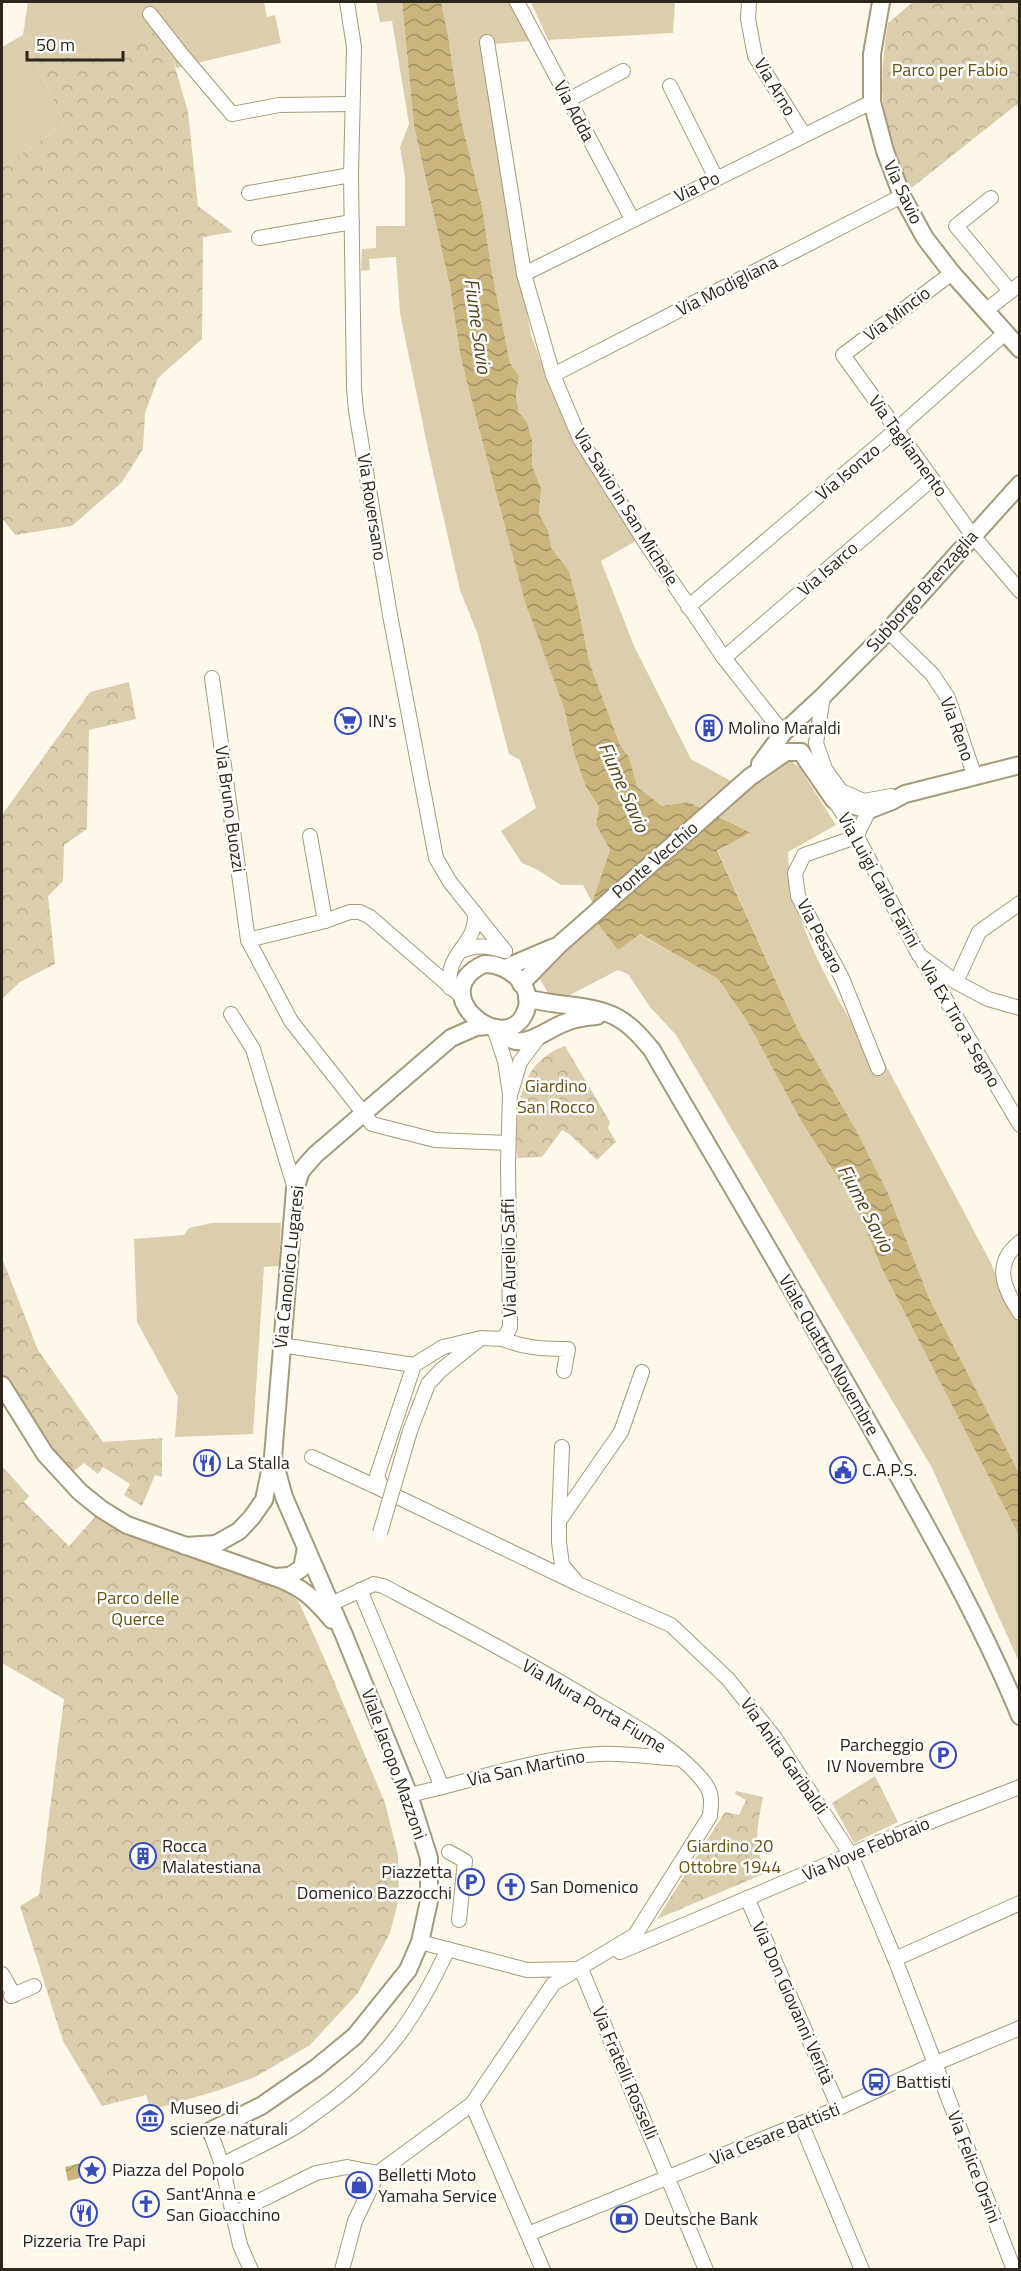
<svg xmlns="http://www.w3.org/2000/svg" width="1021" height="2271" viewBox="0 0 1021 2271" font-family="'Titillium Web',sans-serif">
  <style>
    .green { fill: #dbceac }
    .forest { fill: url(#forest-crowns) }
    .water { fill: url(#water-waves) }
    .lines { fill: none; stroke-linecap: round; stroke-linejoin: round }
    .minor-casing { stroke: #a69a79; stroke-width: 16 }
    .tertiary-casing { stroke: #a69a79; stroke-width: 20 }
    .minor { stroke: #fff; stroke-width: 14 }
    .tertiary { stroke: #fff; stroke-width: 16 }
    .minor-bridge-casing { stroke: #a69a79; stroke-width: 16; stroke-linecap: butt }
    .minor-bridge { stroke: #fff; stroke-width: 14 }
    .labels { text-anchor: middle; stroke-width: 5; stroke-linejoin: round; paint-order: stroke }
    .park-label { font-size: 18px; fill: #6a530f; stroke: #fff }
    .street-label { font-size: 18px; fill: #2c271a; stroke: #fff }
    .poi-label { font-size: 18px; fill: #2c271a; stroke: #fff; text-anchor: start }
    .water-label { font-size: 20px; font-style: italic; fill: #56461a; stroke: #fff }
  </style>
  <defs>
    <pattern id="forest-crowns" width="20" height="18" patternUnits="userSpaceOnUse" patternTransform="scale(1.5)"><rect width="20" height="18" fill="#dbceac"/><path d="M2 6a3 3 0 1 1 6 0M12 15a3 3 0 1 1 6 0" fill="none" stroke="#bcb193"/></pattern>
    <pattern id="water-waves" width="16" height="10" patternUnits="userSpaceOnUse" patternTransform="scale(1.5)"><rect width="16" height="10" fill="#cbb57d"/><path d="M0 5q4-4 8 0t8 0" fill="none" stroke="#a59366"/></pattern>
  </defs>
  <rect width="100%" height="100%" fill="#fdf8ea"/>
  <g class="green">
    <path d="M28,2H264L267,17L275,15L281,43L176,68L173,60L150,21L108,61L23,36L65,124L2,167V47L23,35Z"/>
    <path d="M376,2H402L414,126L450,287L460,354L469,391L525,601L564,708L574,754L586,787L599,807L596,825L610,850L592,902L583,885H561L536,869L522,863L501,831L536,808L520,760L509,754L478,635L460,590L429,454L400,313L396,257L369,259L370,270L361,271L362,249L376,248V226H405V177L400,147L409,124L392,21L380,22Z"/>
    <path d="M441,2H510L531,41L480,45L531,335L546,376L576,440L639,539L601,561L634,646L691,759L731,781L699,808L688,802L662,806L636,787L629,757L620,745L589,661L577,600L569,571L550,548L548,530L539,514L541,488L532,465V440L527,422L519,414L516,396L519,376L510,363L491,267L482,206L460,116L448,35Z"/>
    <path d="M531,2H675L673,33L548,40Z"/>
    <path d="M791,761L799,767L836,825L788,852C789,924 839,999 873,1060L881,1056L991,1263L1007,1302L1019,1324V1473L929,1298L888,1193L855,1128L798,1030L717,849L750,834L715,815L740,792Z"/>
    <path d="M596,921L639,934L718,979L747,1021L801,1121L856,1206L881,1267L1019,1536V1662L932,1468L676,1035L650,1007L628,974L618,970L566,997L548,993L540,979Z"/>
    <path d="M212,1223H281L279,1266L264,1267L253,1434L175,1437L178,1397L137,1322L134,1239L184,1235L189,1228Z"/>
  </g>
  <g class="forest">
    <path d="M913,2H1019V109L1016,105L909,190C902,173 894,156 889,138C878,100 882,61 888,23Z"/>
    <path d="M150,21L173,60L188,112L198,206L233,232L203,237L202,339L158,378L145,413L143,449L122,482L72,526L15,535L2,518V167L65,124L23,36L108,61Z"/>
    <path d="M129,682L136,719L89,730L87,829L64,845L63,881L48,896L55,964L20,982L2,999V815L90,692Z"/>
    <path d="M565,1046L610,1122L608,1128L616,1142L597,1160L569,1134L562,1130L542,1157L518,1158C515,1148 517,1139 517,1129C518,1093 527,1059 565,1046Z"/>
    <path d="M2,1258L38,1350L103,1442L162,1438V1477L155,1475L142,1506L124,1495L130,1484L103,1467L98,1474L84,1463L72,1473L30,1421L2,1372Z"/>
    <path d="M4,1468L29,1496L24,1502L69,1546L95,1517L117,1530L287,1591L299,1602L325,1660L385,1803L398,1855L399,1898L390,1933L358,1993L310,2045L255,2077L220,2090L151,2110L146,2095L102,2106L63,2041L20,1906L39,1895L64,1699L2,1663V1470Z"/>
    <path d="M875,1776L898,1822L854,1843L832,1803Z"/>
    <path d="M736,1791L763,1797C757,1829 753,1842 766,1873L657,1919L725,1812L739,1815L746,1800L735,1794Z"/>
  </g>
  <g class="water">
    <path d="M402,2H441L448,35L460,116L482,206L491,267L510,363L519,376L516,396L519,413L527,422L532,440V465L541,488L539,514L548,530L551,548L569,571L577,600L589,661L620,745L629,757L637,787L662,806L688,802L751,833L717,850L798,1030L855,1128L888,1193L929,1298L1019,1473V1536L881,1267L856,1206L801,1121L747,1021L718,979L640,934L618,950L596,921L592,902L610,850L596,825L599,807L586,787L574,754L564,708L525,602L469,391L460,354L450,287L414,126Z"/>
    <path d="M81,2163L84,2177L68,2181L65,2167Z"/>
  </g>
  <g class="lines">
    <defs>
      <g id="minor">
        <path d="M347,2L354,47L351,175L354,388L356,411L390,615L436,858L450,882L505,951"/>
        <path d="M517,2L632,219"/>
        <path d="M749,2L748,19L755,56L804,135"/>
        <path d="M150,14L182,55L232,114L279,105L351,104"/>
        <path d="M487,42L524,274L553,375L580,439L647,545L724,658L783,733"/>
        <path d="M670,86L716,178"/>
        <path d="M568,100L623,71"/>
        <path d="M249,193L351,175"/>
        <path d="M991,198L956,226L1010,291"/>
        <path d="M259,238L352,222"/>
        <path d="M952,273L843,355L973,536L1020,591"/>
        <path d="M524,274L872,102"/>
        <path d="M985,311L1020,284"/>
        <path d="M553,375L902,196"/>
        <path d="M688,607L896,430L1005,333"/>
        <path d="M888,631L932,674L948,698L975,777"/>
        <path d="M724,658L932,479"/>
        <path d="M212,678L248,940"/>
        <path d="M823,696L816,743L825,769L841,791L864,801L891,796"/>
        <path d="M834,800L853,829L919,955L956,982L988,999L1020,1008"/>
        <path d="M310,836L325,921"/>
        <path d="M856,837L804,855L795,873L798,896L842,978L878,1068"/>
        <path d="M856,837L869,810"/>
        <path d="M461,951C477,944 488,946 505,951"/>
        <path d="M923,961L1020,1125"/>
        <path d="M956,982L979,932L1020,903"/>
        <path d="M450,988C445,950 477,947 475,913"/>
        <path d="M461,996L370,917L360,912H350L325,921L248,940L291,1021L372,1124L435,1140L508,1143"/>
        <path d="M231,1014L253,1049L295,1189"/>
        <path d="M511,1092L520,1062L538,1038"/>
        <path d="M1020,1242C992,1264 1004,1289 1020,1313"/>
        <path d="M477,1339L443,1347L414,1365L377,1476L383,1490L574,1582"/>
        <path d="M503,1339C523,1348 545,1349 568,1349L564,1371"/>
        <path d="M281,1345L414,1365"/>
        <path d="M642,1372L621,1432L559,1521V1542L562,1565L578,1584L671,1625L728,1679L775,1738L851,1855L895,1959L1014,2270"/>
        <path d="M410,1431L428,1384L441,1370L481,1338L503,1339L510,1328L508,1164L510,1094L505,1061L494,1028"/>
        <path d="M312,1457L383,1490"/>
        <path d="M559,1521L562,1447"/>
        <path d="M360,1590L442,1787"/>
        <path d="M331,1604L374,1584L383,1586C457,1625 532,1664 604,1708C637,1727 684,1754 706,1785C713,1795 711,1805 710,1816L635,1935L553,1984L472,2104L378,2173L355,2221L342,2270"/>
        <path d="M409,1795C471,1782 534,1758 598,1754C625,1752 654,1758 681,1759"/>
        <path d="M449,1852L465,1861L459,1920"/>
        <path d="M747,1898L839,2108"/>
        <path d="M420,1942L527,1970L580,1969"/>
        <path d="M620,1952L906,1831L1020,1787"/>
        <path d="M895,1959L1020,1903"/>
        <path d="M581,1969L706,2270"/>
        <path d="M2,1974L14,1995"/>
        <path d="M11,1996L34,1986"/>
        <path d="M472,2104L543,2270"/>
        <path d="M801,2123L862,2270"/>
        <path d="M210,2131L222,2165L240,2245L251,2270"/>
        <path d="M222,2165C245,2153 269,2142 292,2129C302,2123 312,2115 322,2108C385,2063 416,2018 448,1949"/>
        <path d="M235,2213L316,2173L347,2167L378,2173"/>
        <path d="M528,2234L839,2108L934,2064L1020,2028"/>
      </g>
      <g id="tertiary">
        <path d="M881,2L872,54V102L885,151L902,196L925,238L952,273L1020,349"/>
        <path d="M760,764L783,733L823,696L888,631L1020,484"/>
        <path d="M484,964C509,963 538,988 524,1015C502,1057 424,992 484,964Z"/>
        <path d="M505,968L554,947"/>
        <path d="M521,984L560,944L750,777L786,752H801L834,800L869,810L892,801L905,794L1020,765"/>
        <path d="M527,998C556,1007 591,1003 618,1018C632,1026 642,1038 652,1050C727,1179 804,1308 877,1438C928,1529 980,1619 1020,1716"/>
        <path d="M496,1028C520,1056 539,1033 564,1023C574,1018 586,1017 597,1016"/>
        <path d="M2,1385L45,1454L80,1492L101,1509L127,1525L274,1577L290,1576L302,1568L306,1548"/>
        <path d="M185,1546L216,1544L239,1531L252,1517L264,1500L273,1457L295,1189L301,1171L315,1155L451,1038L476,1027L487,1026"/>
        <path d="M275,1577C302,1587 314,1598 332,1620"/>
        <path d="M210,2131L261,2106L316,2068L355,2036L408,1970L420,1942L429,1901V1858L409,1795L344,1635L284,1497L273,1457"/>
      </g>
    </defs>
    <use href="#minor" class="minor-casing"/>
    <use href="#tertiary" class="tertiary-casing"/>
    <use href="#minor" class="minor"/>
    <use href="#tertiary" class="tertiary"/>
    <defs>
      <path id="minor-bridge" d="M380,1533L410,1431"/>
    </defs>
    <use href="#minor-bridge" class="minor-bridge-casing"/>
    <use href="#minor-bridge" class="minor-bridge"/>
  </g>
  <defs>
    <symbol id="supermarket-ring" viewBox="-11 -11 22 22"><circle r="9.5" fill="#fff" stroke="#364bbd" stroke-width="1.5"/><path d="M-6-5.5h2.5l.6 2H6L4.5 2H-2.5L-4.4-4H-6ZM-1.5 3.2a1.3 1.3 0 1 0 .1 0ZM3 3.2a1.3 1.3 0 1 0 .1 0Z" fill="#364bbd"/></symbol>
    <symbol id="building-ring" viewBox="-11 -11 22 22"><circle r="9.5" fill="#fff" stroke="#364bbd" stroke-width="1.5"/><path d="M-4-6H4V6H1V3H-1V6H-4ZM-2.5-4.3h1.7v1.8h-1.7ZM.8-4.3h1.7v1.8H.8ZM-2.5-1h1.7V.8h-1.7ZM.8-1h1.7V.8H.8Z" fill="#364bbd"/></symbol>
    <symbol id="restaurant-ring" viewBox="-11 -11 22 22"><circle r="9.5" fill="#fff" stroke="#364bbd" stroke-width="1.5"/><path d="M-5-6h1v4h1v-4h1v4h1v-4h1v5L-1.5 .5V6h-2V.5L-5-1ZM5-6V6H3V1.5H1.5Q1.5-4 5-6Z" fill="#364bbd"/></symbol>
    <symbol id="civic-ring" viewBox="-11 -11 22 22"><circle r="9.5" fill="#fff" stroke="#364bbd" stroke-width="1.5"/><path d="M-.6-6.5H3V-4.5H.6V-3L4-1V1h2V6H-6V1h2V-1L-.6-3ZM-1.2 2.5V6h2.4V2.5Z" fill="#364bbd"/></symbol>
    <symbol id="parking-ring" viewBox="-11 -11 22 22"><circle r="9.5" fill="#fff" stroke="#364bbd" stroke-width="1.5"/><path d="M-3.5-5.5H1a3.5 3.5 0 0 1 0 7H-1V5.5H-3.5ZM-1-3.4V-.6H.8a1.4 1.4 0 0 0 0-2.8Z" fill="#364bbd"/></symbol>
    <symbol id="church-ring" viewBox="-11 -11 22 22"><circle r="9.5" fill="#fff" stroke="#364bbd" stroke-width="1.5"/><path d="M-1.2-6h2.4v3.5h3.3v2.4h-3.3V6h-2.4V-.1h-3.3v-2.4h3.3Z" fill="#364bbd"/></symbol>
    <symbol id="bus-ring" viewBox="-11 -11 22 22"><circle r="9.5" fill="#fff" stroke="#364bbd" stroke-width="1.5"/><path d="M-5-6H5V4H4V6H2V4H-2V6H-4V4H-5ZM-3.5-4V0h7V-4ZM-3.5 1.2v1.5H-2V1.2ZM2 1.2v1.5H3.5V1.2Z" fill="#364bbd"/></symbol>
    <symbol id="museum-ring" viewBox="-11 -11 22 22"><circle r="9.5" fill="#fff" stroke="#364bbd" stroke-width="1.5"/><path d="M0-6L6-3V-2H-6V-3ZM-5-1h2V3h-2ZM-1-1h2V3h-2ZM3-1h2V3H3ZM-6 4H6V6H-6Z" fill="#364bbd"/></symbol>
    <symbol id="sight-ring" viewBox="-11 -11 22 22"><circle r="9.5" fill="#fff" stroke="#364bbd" stroke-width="1.5"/><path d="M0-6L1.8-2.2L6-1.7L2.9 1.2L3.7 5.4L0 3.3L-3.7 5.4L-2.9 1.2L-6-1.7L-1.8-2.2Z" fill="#364bbd"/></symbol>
    <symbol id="shop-ring" viewBox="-11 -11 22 22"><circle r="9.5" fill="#fff" stroke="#364bbd" stroke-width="1.5"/><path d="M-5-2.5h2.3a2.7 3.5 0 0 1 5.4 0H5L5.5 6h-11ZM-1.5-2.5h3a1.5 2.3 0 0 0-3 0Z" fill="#364bbd"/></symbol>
    <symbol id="bank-ring" viewBox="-11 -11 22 22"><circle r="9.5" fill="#fff" stroke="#364bbd" stroke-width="1.5"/><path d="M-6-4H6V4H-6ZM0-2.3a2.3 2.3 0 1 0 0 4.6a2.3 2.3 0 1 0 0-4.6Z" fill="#364bbd"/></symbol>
  </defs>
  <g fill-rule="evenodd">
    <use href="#supermarket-ring" x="333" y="706" width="30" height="30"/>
    <use href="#building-ring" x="694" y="713" width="30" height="30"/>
    <use href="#restaurant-ring" x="192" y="1448" width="30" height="30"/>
    <use href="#civic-ring" x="828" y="1455" width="30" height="30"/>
    <use href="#parking-ring" x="928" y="1740" width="30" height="30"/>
    <use href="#building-ring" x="128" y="1841" width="30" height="30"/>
    <use href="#parking-ring" x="456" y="1867" width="30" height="30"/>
    <use href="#church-ring" x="496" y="1872" width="30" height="30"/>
    <use href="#bus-ring" x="861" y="2067" width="30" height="30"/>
    <use href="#museum-ring" x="135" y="2103" width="30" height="30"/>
    <use href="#sight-ring" x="77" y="2155" width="30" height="30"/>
    <use href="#shop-ring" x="344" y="2170" width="30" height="30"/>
    <use href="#church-ring" x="131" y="2189" width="30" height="30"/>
    <use href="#restaurant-ring" x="69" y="2198" width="30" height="30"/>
    <use href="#bank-ring" x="609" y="2204" width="30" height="30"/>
  </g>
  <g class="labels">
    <g class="park-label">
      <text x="950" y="76">Parco per Fabio</text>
      <text x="556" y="1092">Giardino<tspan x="556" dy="21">San Rocco</tspan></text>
      <text x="138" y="1604">Parco delle<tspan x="138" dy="21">Querce</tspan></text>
      <text x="730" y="1852">Giardino 20<tspan x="730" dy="21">Ottobre 1944</tspan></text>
    </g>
    <g class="street-label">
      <text transform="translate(775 87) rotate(59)" y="6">Via Arno</text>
      <text transform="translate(574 111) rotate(62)" y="6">Via Adda</text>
      <text transform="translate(697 187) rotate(-26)" y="6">Via Po</text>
      <text transform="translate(903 192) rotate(65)" y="6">Via Savio</text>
      <text transform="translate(727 286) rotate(-27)" y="6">Via Modigliana</text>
      <text transform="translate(897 314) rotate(-37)" y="6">Via Mincio</text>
      <text transform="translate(908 446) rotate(54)" y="6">Via Tagliamento</text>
      <text transform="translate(848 472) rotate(-40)" y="6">Via Isonzo</text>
      <text transform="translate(372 507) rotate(81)" y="6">Via Roversano</text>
      <text transform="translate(626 507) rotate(58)" y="6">Via Savio in San Michele</text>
      <text transform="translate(828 569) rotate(-41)" y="6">Via Isarco</text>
      <text transform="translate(922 591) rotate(-48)" y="6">Subborgo Brenzaglia</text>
      <text transform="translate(957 729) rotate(70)" y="6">Via Reno</text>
      <text transform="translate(230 809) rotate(82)" y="6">Via Bruno Buozzi</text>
      <text transform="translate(655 860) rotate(-41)" y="6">Ponte Vecchio</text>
      <text transform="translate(879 880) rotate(61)" y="6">Via Luigi Carlo Farini</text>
      <text transform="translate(820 936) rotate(63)" y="6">Via Pesaro</text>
      <text transform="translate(960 1024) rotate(60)" y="6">Via Ex Tiro a Segno</text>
      <text transform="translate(509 1258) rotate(-91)" y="6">Via Aurelio Saffi</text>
      <text transform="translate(289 1267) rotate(-84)" y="6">Via Canonico Lugaresi</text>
      <text transform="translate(829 1355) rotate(60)" y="6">Viale Quattro Novembre</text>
      <text transform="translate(594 1706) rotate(31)" y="6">Via Mura Porta Fiume</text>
      <text transform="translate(784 1756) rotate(55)" y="6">Via Anita Garibaldi</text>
      <text transform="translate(394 1764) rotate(70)" y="6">Viale Jacopo Mazzoni</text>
      <text transform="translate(526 1768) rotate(-12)" y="6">Via San Martino</text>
      <text transform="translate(866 1849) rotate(-23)" y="6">Via Nove Febbraio</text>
      <text transform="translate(793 2003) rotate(66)" y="6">Via Don Giovanni Verità</text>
      <text transform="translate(625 2073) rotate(67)" y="6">Via Fratelli Rosselli</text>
      <text transform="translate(775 2134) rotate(-22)" y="6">Via Cesare Battisti</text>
      <text transform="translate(974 2167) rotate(69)" y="6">Via Felice Orsini</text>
    </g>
    <g class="poi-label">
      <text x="368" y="727">IN's</text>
      <text x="728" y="734">Molino Maraldi</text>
      <text x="226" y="1469">La Stalla</text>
      <text x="862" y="1476">C.A.P.S.</text>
      <text x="924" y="1751" text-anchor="end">Parcheggio<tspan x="924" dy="21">IV Novembre</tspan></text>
      <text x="162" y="1852">Rocca<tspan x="162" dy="21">Malatestiana</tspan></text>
      <text x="452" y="1878" text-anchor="end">Piazzetta<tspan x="452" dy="21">Domenico Bazzocchi</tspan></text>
      <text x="530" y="1893">San Domenico</text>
      <text x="896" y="2088">Battisti</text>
      <text x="170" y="2114">Museo di<tspan x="170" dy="21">scienze naturali</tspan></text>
      <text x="112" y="2176">Piazza del Popolo</text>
      <text x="378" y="2181">Belletti Moto<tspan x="378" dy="21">Yamaha Service</tspan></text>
      <text x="166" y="2200">Sant'Anna e<tspan x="166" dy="21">San Gioacchino</tspan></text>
      <text x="644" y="2225">Deutsche Bank</text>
      <text x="84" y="2247" text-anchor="middle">Pizzeria Tre Papi</text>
    </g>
    <g class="water-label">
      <text transform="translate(478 326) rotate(82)" y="7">Fiume Savio</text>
      <text transform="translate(624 787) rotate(66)" y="7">Fiume Savio</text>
      <text transform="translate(866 1208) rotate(62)" y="7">Fiume Savio</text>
    </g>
  </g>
  <rect width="1021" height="2271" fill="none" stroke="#2c271a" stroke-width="6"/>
  <path d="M27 51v9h96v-9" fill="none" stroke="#2c271a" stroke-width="3"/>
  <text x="36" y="51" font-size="18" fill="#2c271a" stroke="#ffffff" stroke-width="4.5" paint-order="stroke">50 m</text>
</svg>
